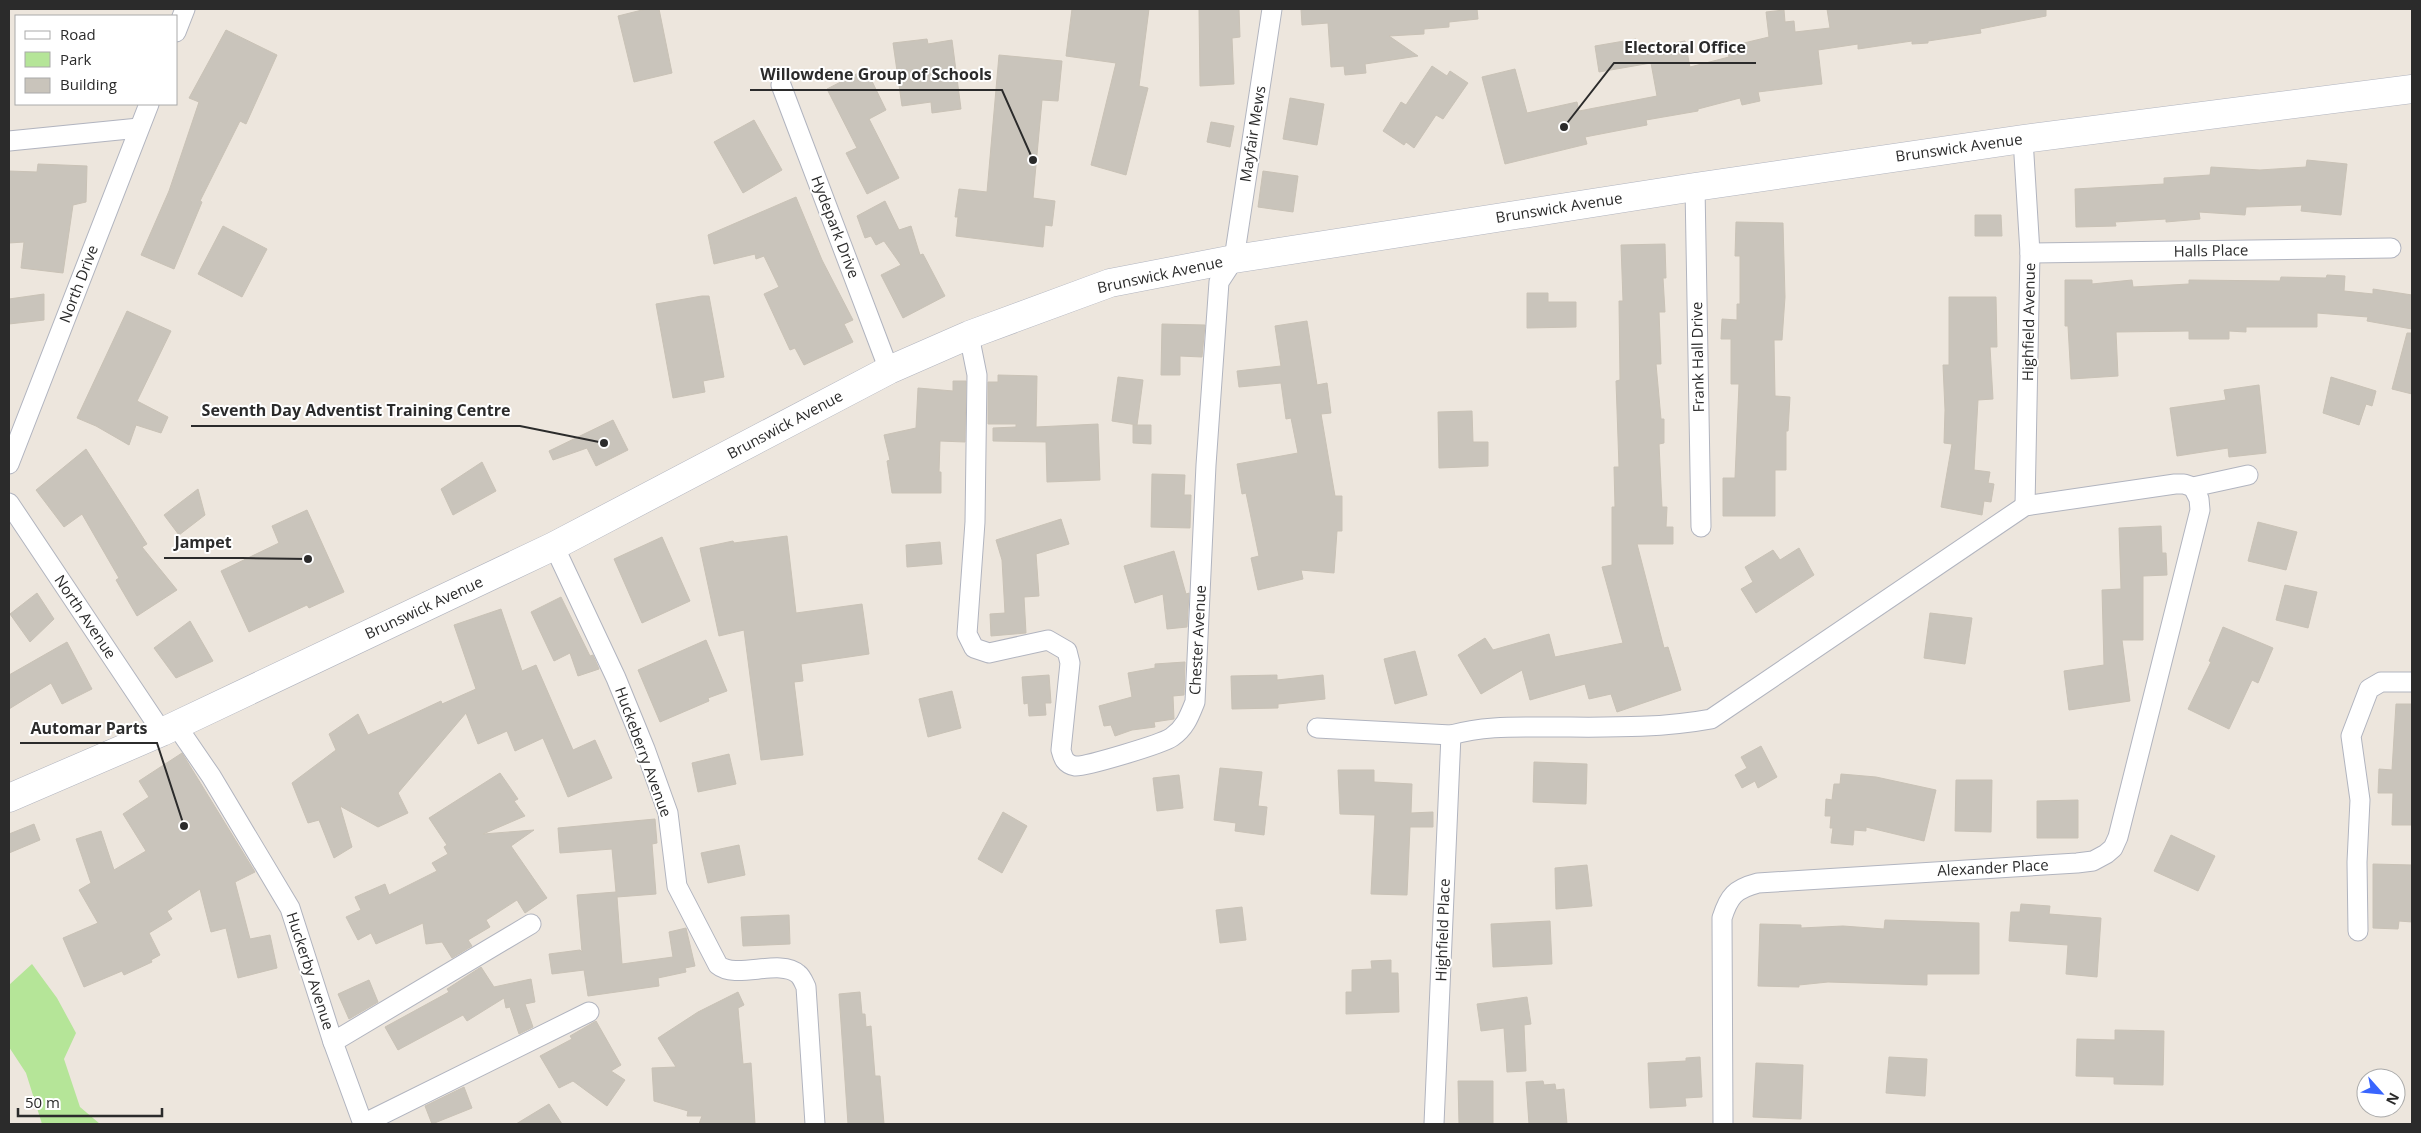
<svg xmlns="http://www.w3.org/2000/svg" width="2421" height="1133" viewBox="0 0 2421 1133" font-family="'Open Sans',sans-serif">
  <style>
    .green { fill: #b5e598 }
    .building { fill: #c9c4bb; stroke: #c9c2b6 }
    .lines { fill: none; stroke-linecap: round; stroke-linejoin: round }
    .street-casing { stroke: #b1b4bf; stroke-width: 21 }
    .secondary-casing { stroke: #b1b4bf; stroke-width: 29 }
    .street { stroke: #fff; stroke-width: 19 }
    .secondary { stroke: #fff; stroke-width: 28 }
    .labels { text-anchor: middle; stroke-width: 4; stroke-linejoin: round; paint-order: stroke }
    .street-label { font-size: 15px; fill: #2b2b2b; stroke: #fff }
    .leader { fill: none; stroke: #2b2b2b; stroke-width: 2 }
    .callout-dot { fill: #2b2b2b; stroke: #fff; stroke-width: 2 }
    .callout-label { font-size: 16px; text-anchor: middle; font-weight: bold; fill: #2b2b2b; stroke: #fff; stroke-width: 4; stroke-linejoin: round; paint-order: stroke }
  </style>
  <rect width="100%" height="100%" fill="#ede6dd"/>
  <path class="green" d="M32,964L57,998L76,1033L64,1059L80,1107L100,1124H42L26,1073L9,1047V985Z"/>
  <g class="building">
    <path d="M646,9H659L672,73L634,82L618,16Z"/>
    <path d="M1072,9H1149L1139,86L1148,88L1126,175L1091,165L1116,63L1066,56Z"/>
    <path d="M1199,9H1239L1240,37L1232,38L1234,84L1200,86Z"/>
    <path d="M1301,9H1477L1478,19L1449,22V27L1424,29V34L1389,36L1418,56L1365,64L1366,73L1345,75L1344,66L1331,67L1328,23L1302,25Z"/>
    <path d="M1827,9H2046V16L1980,29L1981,33L1928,41V43L1912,44V41L1858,49V44L1818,50L1822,84L1758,92L1760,101L1742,105L1740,98L1698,109V111L1646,120L1647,125L1585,137L1587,144L1505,164L1482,77L1515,69L1527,113L1577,102L1579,111L1657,96L1651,63L1599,72L1595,46L1636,39L1638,50L1685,41L1690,67L1729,57L1727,47L1769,37L1766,12L1784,10L1785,22L1794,21L1795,32L1830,28Z"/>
    <path d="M226,30L277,55L246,124L240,121L200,201L202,202L174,269L141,255L169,191L199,102L189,98Z"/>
    <path d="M927,39L928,44L952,40L961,109L932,113L931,102L902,106L893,43Z"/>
    <path d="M999,55L1062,61L1058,101L1042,100L1033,198L1055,201L1052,226L1045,225L1043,247L956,236L958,217H955L959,189L987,192Z"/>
    <path d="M1432,66L1447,76L1450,71L1468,83L1443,119L1436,115L1414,148L1406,142L1404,145L1383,131L1401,102L1406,105Z"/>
    <path d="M866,69L886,110L869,119L899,178L867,194L846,153L857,148L827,89Z"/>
    <path d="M1290,98L1324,104L1317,145L1283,139Z"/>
    <path d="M754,120L782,170L743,193L714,142Z"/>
    <path d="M1211,122L1234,126L1230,147L1207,142Z"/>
    <path d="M2307,160L2347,164L2341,215L2301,211L2302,205L2246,207L2245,215L2199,212L2200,219L2166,222V219L2115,222L2116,226L2076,227L2075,189L2164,184V178L2210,175L2211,167L2260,170L2306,167Z"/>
    <path d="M38,164L87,166L86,202L73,205L63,273L21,268L24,242L9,243V171L37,172Z"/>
    <path d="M1263,171L1298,176L1293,212L1258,207Z"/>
    <path d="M796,197L822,260L853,320L844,324L853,342L804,365L795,348L790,350L764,294L779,287L764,256L756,259L755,254L714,264L708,235Z"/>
    <path d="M885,201L899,230L911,226L920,255L923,254L945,296L903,318L881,275L901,265L884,241L876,245L871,236L865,238L857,216Z"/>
    <path d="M1975,215H2001L2002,236H1975Z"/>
    <path d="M1736,222L1783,223L1785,297L1782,340H1774L1775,396L1790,397L1788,431H1786V470H1775V516H1723V478H1735L1739,384H1731V339H1721L1722,319L1737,320V304H1740V256H1735Z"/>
    <path d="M223,226L267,249L242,297L198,274Z"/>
    <path d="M1665,244L1666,278H1663L1665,312H1659L1661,364H1656L1661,419H1664V443L1659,444L1662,507H1667L1666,527H1673V544H1637L1664,648L1668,647L1681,690L1617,712L1611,694L1589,699L1585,684L1530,700L1522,670L1481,694L1458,655L1485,638L1493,650L1549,634L1555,657L1623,643L1602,567L1612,565V507H1615L1614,467H1619L1616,381L1620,380L1619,301H1623L1621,245Z"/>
    <path d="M2327,275L2345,276L2344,291L2373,294V289L2412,295V329L2367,321L2368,317L2317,313V327H2246V332L2229,331V339H2189V331L2116,332L2118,376L2071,379L2068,326H2065V280H2092V284L2132,280L2133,287L2189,284V280L2280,281L2281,277L2326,278Z"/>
    <path d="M1527,293H1548V302H1576V327L1527,328Z"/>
    <path d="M44,294V320L9,324V299Z"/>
    <path d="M702,296H709L724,377L703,381L705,392L673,398L656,304Z"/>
    <path d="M1949,297H1996L1997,347H1990L1993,399L1978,400L1974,470L1990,472L1988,483L1994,484L1991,502L1984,501L1982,515L1941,507L1952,444L1944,443L1945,410L1943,365H1949Z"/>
    <path d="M127,311L171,331L137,401L168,417L161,433L136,425L129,445L96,426L77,418Z"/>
    <path d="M1307,321L1317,385L1327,383L1331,413L1321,414L1335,496H1342V531H1337L1334,573L1301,570L1303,579L1258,590L1251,558L1259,556L1246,493L1242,494L1237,464L1298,453L1291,418L1286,419L1281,383L1239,387L1237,371L1281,366L1275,326Z"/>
    <path d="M1162,324L1205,325L1202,357L1180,356V375H1161Z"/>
    <path d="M2407,333H2412V394L2392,389Z"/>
    <path d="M998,375L1037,376L1036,427L1098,424L1100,480L1047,482L1046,442L993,441V428L1016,427V424H988V382H998Z"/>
    <path d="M1118,377L1143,380L1137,425L1112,421Z"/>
    <path d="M2331,377L2376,391L2372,406L2366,404L2359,425L2323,413Z"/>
    <path d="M953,381H966L965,442L940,441L939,472H941V493H892L887,461L890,460L884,435L916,428L918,388L953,391Z"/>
    <path d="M2259,385L2266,453L2229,457L2228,448L2177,456L2170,408L2226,400L2224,390Z"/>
    <path d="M1472,411L1473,442H1488V466L1439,468L1438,412Z"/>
    <path d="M613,420L628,450L596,466L587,448L553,460L549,451Z"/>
    <path d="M1133,425H1151V444L1133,443Z"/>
    <path d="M86,449L147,544L142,547L177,590L137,616L116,580L119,578L82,514L64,527L36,490Z"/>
    <path d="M482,462L496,491L453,515L441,489Z"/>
    <path d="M1152,474L1185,475L1184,495H1191L1190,528L1151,527Z"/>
    <path d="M198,489L205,515L179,535L164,515Z"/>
    <path d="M307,510L344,592L309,608L307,605L249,632L221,571L279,543L272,526Z"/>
    <path d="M1061,519L1069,544L1036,554L1039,596L1024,597L1026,633L991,636L990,614L1005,613L1002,560L996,540Z"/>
    <path d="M2258,522L2297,532L2286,570L2248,561Z"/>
    <path d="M2161,526L2162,553H2166L2167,575L2143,576V640H2122L2130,701L2069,710L2064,671L2104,665L2102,590L2121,589L2119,528Z"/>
    <path d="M787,536L796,613L862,604L869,654L801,664L803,681L794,682L803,755L761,760L744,630L719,636L700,548L733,541L734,543Z"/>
    <path d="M662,537L690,601L642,623L614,559Z"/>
    <path d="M940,542L942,564L907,567L906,545Z"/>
    <path d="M1799,548L1814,575L1756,613L1741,589L1753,582L1745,567L1773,550L1780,560Z"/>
    <path d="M1174,551L1186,594L1189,593L1187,627L1167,629L1163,594L1135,603L1124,566Z"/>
    <path d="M2285,585L2317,592L2308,628L2276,620Z"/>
    <path d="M37,593L54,619L30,642L10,614Z"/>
    <path d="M561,597L590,656L593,655L599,669L578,676L570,653L554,661L531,612Z"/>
    <path d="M501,609L522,671L536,665L573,750L595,740L612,778L568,797L543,738L515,751L507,731L478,744L466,713L398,793L408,813L378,827L340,806L352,847L334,858L319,820L308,823L292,783L336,750L329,734L358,714L368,735L441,701L442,704L476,689L454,625Z"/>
    <path d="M1930,613L1972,618L1965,664L1924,658Z"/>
    <path d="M190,621L213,661L176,678L154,648Z"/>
    <path d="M2223,627L2273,648L2258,683L2252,680L2229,729L2188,709L2211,662L2209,661Z"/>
    <path d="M706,640L727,691L708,698L709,701L660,722L638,670Z"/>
    <path d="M67,642L92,689L62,704L51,683L9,709V675Z"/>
    <path d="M1415,651L1427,695L1395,704L1384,659Z"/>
    <path d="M1185,662L1184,695L1173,696L1174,719L1154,722L1155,727L1132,730L1115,736L1111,725L1104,726L1099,706L1132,697L1128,673L1155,668V664Z"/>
    <path d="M1049,675L1051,703H1045L1046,715L1029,716L1028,703L1024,704L1022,677Z"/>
    <path d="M1277,675V680L1323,675L1325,699L1278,704V708L1232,709L1231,676Z"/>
    <path d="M952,691L961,728L928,737L919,699Z"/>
    <path d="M2396,704H2412V825H2392L2393,793H2378L2379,769L2392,770Z"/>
    <path d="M1761,746L1777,777L1758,788L1755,781L1742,788L1735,775L1747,768L1741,757Z"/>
    <path d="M182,753L255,872L235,882L250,939L270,935L277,968L238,978L226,928L211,932L200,889L167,911L172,919L149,933L160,955L151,960L152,962L124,975L122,971L84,987L63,938L98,923L79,890L91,883L76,839L101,831L114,870L146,851L123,814L149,797L139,781Z"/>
    <path d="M729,754L736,784L698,792L692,763Z"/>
    <path d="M1534,762L1587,764L1586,804L1533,802Z"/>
    <path d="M1220,768L1262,772L1258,806L1267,807L1264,835L1235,831L1236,823L1214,820Z"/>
    <path d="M1338,770H1374V782L1412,784L1411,813L1433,812V827H1410L1407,895L1371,894L1375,815L1340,814Z"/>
    <path d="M500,773L518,799L514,801L525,816L483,834L534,830L511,846L547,898L525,913L517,900L486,920L490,927L468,940L472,946L452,958L442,942L426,944L423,923L376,944L371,933L358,940L346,917L361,910L355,897L385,884L389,895L437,871L432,863L448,854L444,847L447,845L429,818Z"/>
    <path d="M1841,774L1876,777L1936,790L1924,841L1866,827V831L1854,830L1853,845L1831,843L1833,828H1830L1831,816H1825L1826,799L1832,800L1834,784H1840Z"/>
    <path d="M1179,775L1183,808L1157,811L1153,778Z"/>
    <path d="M1956,780H1992L1991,832L1955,831Z"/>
    <path d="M2078,800V838H2037V801Z"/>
    <path d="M1003,812L1027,826L1002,873L978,859Z"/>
    <path d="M655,819L657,843L652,844L656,894L617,897L622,964L673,957L669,932L686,928L695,966L685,968L686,972L658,978L659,986L588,996L584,970L552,974L549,954L580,950L582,952L577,895L616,892L612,849L560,853L558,828Z"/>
    <path d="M34,824L40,840L9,853V834Z"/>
    <path d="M2171,835L2215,856L2198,891L2154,871Z"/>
    <path d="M739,845L745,875L708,883L701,853Z"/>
    <path d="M2373,864L2412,865V922L2399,921L2398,929L2373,928Z"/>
    <path d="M1587,865L1592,906L1556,909L1555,868Z"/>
    <path d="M2021,904L2050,906L2049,914L2101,918L2097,977L2066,974L2068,945L2009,941L2011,912H2020Z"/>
    <path d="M1242,907L1246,940L1220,943L1216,910Z"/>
    <path d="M789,915L790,944L743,946L741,917Z"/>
    <path d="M1885,920L1979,923V974H1927V985L1828,982L1799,985V987L1758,986L1760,924L1801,925V928L1843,926L1884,929Z"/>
    <path d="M1550,921L1552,964L1493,967L1491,924Z"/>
    <path d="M1391,960V973H1398L1399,1012L1346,1014V992H1352V970L1372,969L1371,961Z"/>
    <path d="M481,967L494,987L531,979L535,1002L525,1004L533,1027L519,1034L510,1007L506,1008L504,998L467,1021L463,1015L398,1050L385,1027L449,992L447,989Z"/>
    <path d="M369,980L378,1002L349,1019L338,994Z"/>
    <path d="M738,992L744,1005L738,1008L743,1064L751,1063L755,1124H699L702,1116H687L688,1111L654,1101L652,1068L676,1067L658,1038L698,1012Z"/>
    <path d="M860,992L862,1014H865L866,1027L871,1026L875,1076H880L884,1124H848L839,994Z"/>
    <path d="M1527,997L1531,1024L1524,1025L1526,1071L1507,1072L1504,1028L1481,1031L1477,1004Z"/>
    <path d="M596,1021L621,1065L611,1071L625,1080L607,1106L573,1081L559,1088L540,1056L572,1039L570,1036Z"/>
    <path d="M2115,1030L2164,1031L2163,1085L2114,1084V1077L2076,1076L2077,1039L2115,1040Z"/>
    <path d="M1700,1057L1702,1097L1685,1098L1686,1106L1650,1108L1648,1063L1686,1061V1058Z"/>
    <path d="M1889,1057L1927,1059L1925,1096L1886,1093Z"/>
    <path d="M1756,1063L1803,1065L1801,1119L1753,1117Z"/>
    <path d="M1458,1081H1493V1124H1459Z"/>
    <path d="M1543,1081L1544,1085L1555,1084L1556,1090L1564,1089L1567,1124H1529L1526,1082Z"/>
    <path d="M464,1087L472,1108L432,1124L425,1106Z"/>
    <path d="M549,1104L562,1124H516Z"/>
  </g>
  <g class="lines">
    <defs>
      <g id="street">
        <path d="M176,32L185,9"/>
        <path d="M781,85L889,370"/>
        <path d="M2023,139L2030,253L2025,506"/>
        <path d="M9,141L139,128"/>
        <path d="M1695,187L1701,527"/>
        <path d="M2030,253L2391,248"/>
        <path d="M969,335L977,375L975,522L967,634L974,648L989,653L1048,640L1067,651L1070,663L1061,750C1063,758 1065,764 1075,766C1085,767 1162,744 1172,737C1185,728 1189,717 1195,702L1206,465L1219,282L1234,259L1272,9"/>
        <path d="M9,464L149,104"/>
        <path d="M9,503L162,732"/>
        <path d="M554,546L616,678L645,749L668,813L677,886L718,965C736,980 780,958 798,974C802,977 804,983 806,987L815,1124"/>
        <path d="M176,725L211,776L290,908L333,1042L363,1124"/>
        <path d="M1317,728L1451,735C1483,726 1514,727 1547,727C1602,727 1657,729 1711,719L2025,506L2175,484H2184L2193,487L2248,475"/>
        <path d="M2358,931L2357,862L2360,800L2351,736L2369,689L2381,682H2412"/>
        <path d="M333,1042L531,924"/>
        <path d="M363,1124L589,1012"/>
        <path d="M1434,1124L1451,735"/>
        <path d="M1723,1124L1722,918C1729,896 1735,889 1758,883L2077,863L2093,861L2106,854L2113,848L2118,837L2200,510L2199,499L2193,487"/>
      </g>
      <path id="secondary" d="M9,798L162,732L554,546L889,370L969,335L1110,283L1234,259L1695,187L2023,139L2412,89"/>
    </defs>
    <use href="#street" class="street-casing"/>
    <use href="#secondary" class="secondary-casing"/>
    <use href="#street" class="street"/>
    <use href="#secondary" class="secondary"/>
  </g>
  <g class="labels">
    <g class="street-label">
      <text transform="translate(1253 134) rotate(-81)" y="5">Mayfair Mews</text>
      <text transform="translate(1959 148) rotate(-8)" y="5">Brunswick Avenue</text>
      <text transform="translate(1559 208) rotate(-9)" y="5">Brunswick Avenue</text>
      <text transform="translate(835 227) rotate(69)" y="5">Hydepark Drive</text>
      <text transform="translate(2211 251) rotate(-1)" y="5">Halls Place</text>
      <text transform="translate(1160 275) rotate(-12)" y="5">Brunswick Avenue</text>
      <text transform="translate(79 284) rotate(-69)" y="5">North Drive</text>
      <text transform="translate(2029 322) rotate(-89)" y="5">Highfield Avenue</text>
      <text transform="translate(1698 357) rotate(-91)" y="5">Frank Hall Drive</text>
      <text transform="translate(785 425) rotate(-28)" y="5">Brunswick Avenue</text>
      <text transform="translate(424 608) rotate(-25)" y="5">Brunswick Avenue</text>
      <text transform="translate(85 617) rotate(56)" y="5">North Avenue</text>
      <text transform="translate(1198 640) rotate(-87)" y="5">Chester Avenue</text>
      <text transform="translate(643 752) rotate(70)" y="5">Huckeberry Avenue</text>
      <text transform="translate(1993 868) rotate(-3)" y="5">Alexander Place</text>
      <text transform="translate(1443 930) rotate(-88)" y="5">Highfield Place</text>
      <text transform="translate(310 971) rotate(72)" y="5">Huckerby Avenue</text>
    </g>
  </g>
  <path class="leader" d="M1564 127L1614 63H1756M1033 160L1002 90H750M604 443L520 426H191M308 559L242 558H164M184 826L157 743H20"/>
  <g class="callout-dot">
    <circle cx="1564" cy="127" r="5"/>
    <circle cx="1033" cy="160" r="5"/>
    <circle cx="604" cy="443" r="5"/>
    <circle cx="308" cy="559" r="5"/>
    <circle cx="184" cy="826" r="5"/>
  </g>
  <g class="callout-label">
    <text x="1685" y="53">Electoral Office</text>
    <text x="876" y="80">Willowdene Group of Schools</text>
    <text x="356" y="416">Seventh Day Adventist Training Centre</text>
    <text x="203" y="548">Jampet</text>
    <text x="89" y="734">Automar Parts</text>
  </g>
  <rect width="2421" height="1133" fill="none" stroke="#2b2b2b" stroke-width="20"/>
  <rect x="15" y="15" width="162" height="90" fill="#ffffff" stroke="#aaaaaa"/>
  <rect x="25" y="31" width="25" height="8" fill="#ffffff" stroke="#aaaaaa"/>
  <text x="60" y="40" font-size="15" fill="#2b2b2b">Road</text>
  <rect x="25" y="52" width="25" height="15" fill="#b5e598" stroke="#aaaaaa"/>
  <text x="60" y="65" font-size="15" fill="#2b2b2b">Park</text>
  <rect x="25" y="78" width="25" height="15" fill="#c9c4bb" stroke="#aaaaaa"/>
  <text x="60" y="90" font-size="15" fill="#2b2b2b">Building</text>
  <g transform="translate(2381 1093) rotate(117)"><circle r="24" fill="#ffffff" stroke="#aaaaaa"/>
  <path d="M0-4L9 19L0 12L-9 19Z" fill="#3965fe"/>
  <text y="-8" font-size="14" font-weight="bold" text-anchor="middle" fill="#2b2b2b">N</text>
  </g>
  <path d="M18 1108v8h144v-8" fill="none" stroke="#2b2b2b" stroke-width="2.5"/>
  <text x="25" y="1108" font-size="15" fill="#2b2b2b" stroke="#ffffff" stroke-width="4" paint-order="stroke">50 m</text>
</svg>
